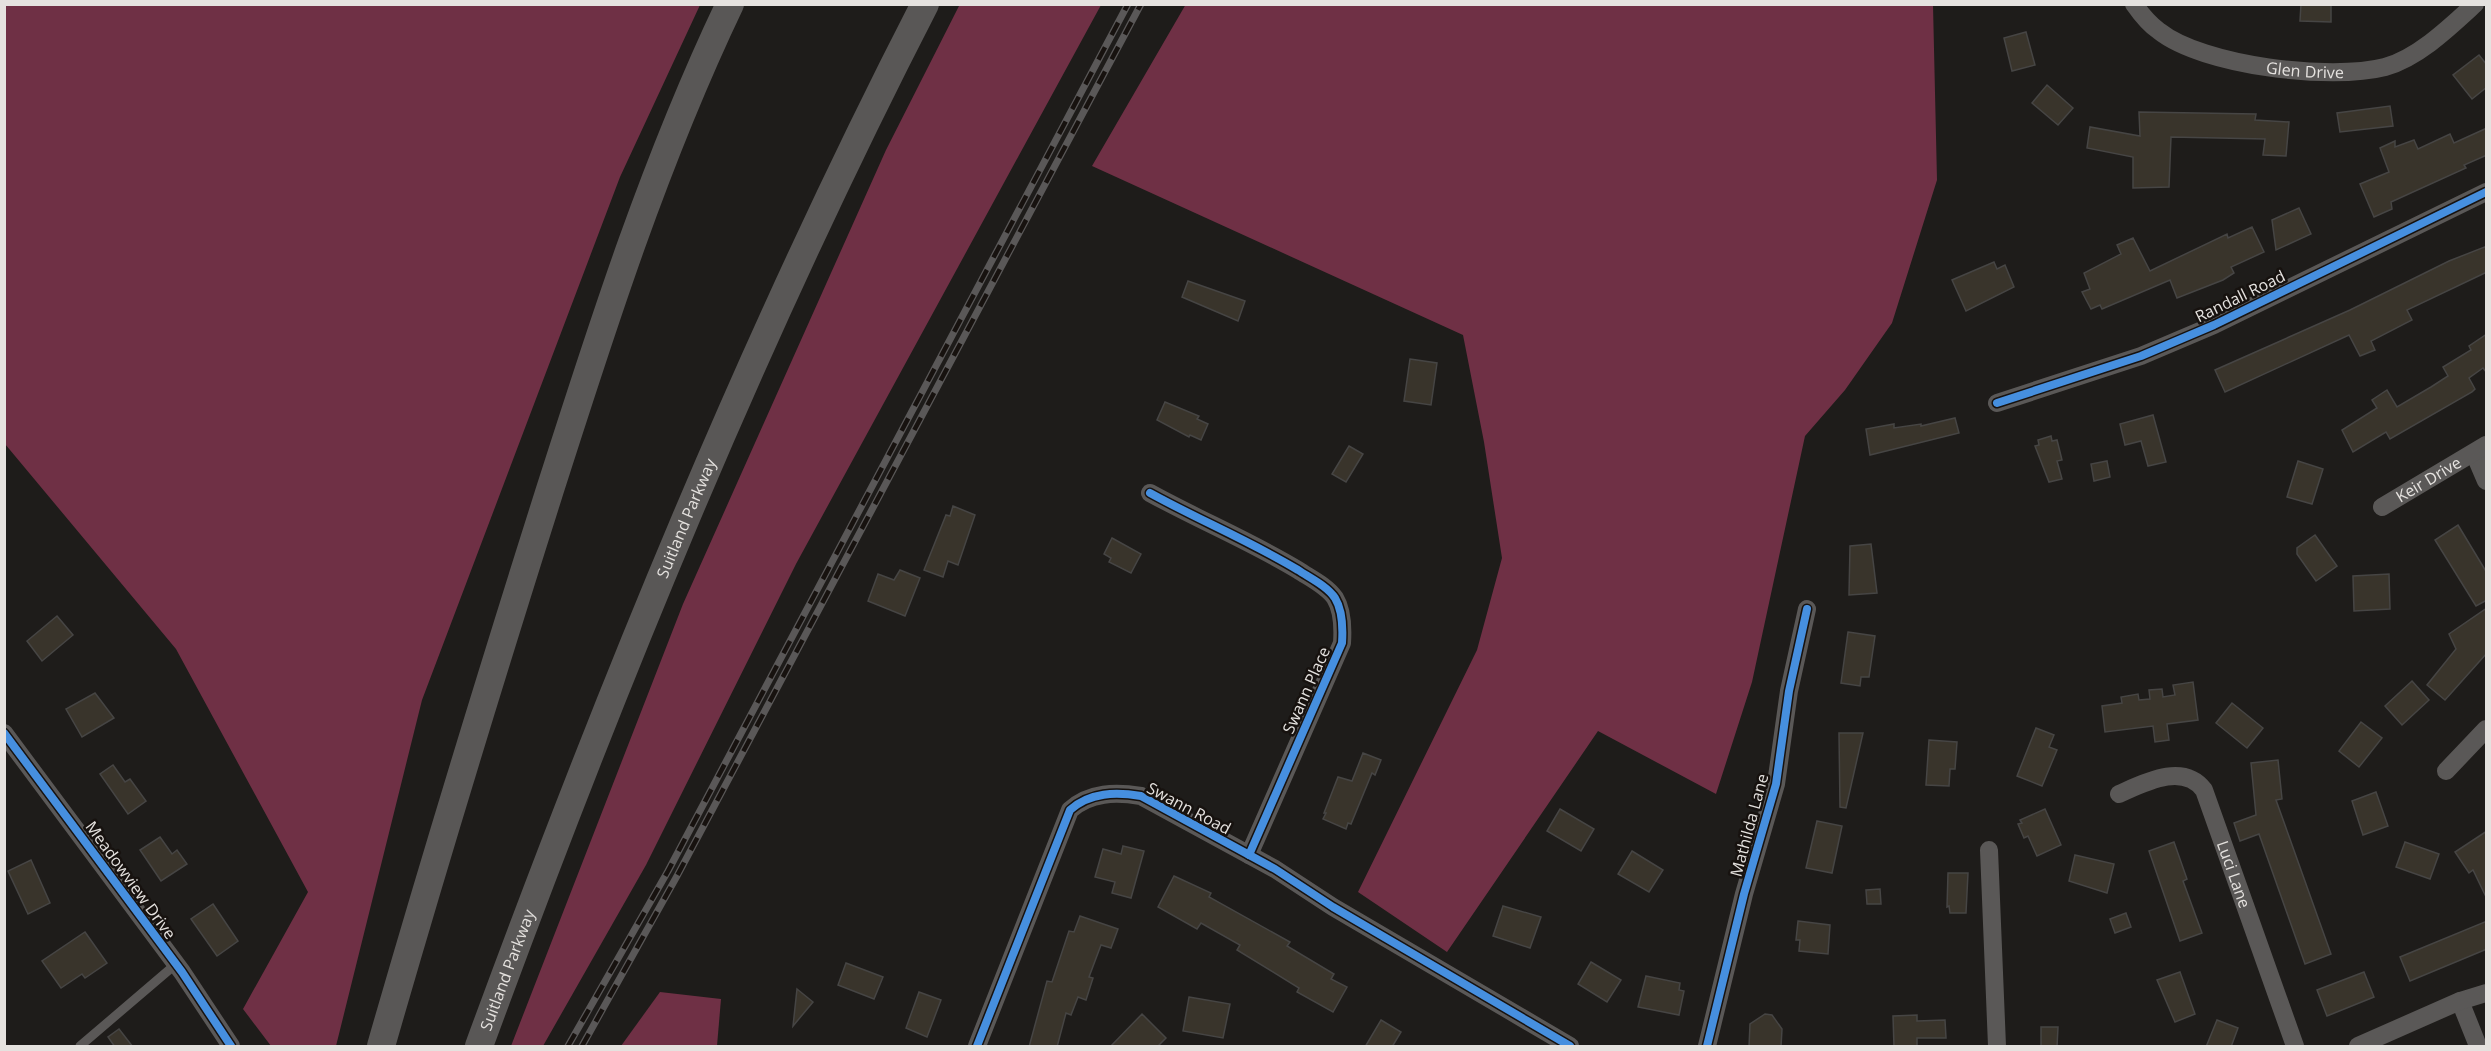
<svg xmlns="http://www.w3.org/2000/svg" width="2491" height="1051" viewBox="0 0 2491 1051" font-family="'Open Sans',sans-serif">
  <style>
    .forest { fill: #6f3045 }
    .building { fill: #39342b; stroke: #464544; stroke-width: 1.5 }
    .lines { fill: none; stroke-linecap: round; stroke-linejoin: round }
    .service { stroke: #5a5857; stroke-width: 9 }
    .minor { stroke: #5a5857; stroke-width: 18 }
    .trunk { stroke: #595756; stroke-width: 28 }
    .rail-casing { stroke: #5a5858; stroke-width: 7 }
    .rail { stroke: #17120f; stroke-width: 4.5; stroke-dasharray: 14; stroke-linecap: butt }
    .cycleway-casing { stroke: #17120f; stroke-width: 11 }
    .cycleway { stroke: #468fdf; stroke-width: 8 }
    .labels { text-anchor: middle; stroke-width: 5; stroke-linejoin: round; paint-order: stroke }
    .street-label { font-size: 16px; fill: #e5e2df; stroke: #17120f }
  </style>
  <rect width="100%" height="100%" fill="#1e1c1a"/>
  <g class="forest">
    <path d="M960,4L1101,5L796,564L646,865L543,1046H511L683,604L886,150Z"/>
    <path d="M1186,4L1933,5L1937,180L1892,323L1845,390L1805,436L1752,682L1716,794L1598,731L1447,952L1358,892L1477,650L1502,558L1484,442L1463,335L1092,166Z"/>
    <path d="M4,5H700L620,177L422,700L336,1046H271L243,1009L308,892L176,649L5,444Z"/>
    <path d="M660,992L721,999L717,1046H621Z"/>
  </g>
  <g class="building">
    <path d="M2301,4H2331V22L2300,21Z"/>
    <path d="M2026,32L2035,65L2012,71L2004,38Z"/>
    <path d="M2479,55L2487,65V87L2472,99L2453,75Z"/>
    <path d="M2047,85L2073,108L2058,125L2032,103Z"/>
    <path d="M2390,106L2393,126L2340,132L2337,113Z"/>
    <path d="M2139,112L2256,114L2255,120L2289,122L2286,156L2263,155L2265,139L2171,137L2169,187L2133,188V157L2087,148L2090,127L2140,136Z"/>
    <path d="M2487,128V155L2464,165L2466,168L2391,202L2392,209L2374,217L2360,184L2389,172L2380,148L2395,141V147L2414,140L2418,149L2450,134L2454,143Z"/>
    <path d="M2299,208L2311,234L2276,250L2272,220Z"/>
    <path d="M2252,227L2264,252L2231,267L2234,273L2223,280L2177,298L2170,280L2102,309L2100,305L2091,309L2082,292L2090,289L2084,273L2121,254L2117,245L2133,238L2150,271L2227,234L2228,238Z"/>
    <path d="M2487,246V272L2407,310L2412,320L2371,341L2375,350L2360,356L2349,335L2225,392L2215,370L2350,310L2449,261Z"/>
    <path d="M1994,262L1997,269L2005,265L2014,287L1966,311L1952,280Z"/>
    <path d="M1188,281L1245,301L1238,321L1182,297Z"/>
    <path d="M2487,334V373L2483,368L2469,378L2475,389L2472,392L2390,439L2386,432L2353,452L2342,430L2377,408L2372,400L2387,390L2397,407L2431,387L2448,376L2443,367L2471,350L2469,346Z"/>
    <path d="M1410,359L1437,363L1431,405L1404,401Z"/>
    <path d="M1165,402L1199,416L1197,419L1208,424L1201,440L1190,435L1189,437L1157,420Z"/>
    <path d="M2153,415L2166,462L2148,466L2141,441L2125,445L2120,424Z"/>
    <path d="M1955,418L1959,433L1870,455L1866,429L1894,424V428L1921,424V426Z"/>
    <path d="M2051,436L2052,441L2057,440L2062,460L2057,461L2062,479L2049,482L2035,446L2039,445L2038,440Z"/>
    <path d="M1349,446L1363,454L1346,482L1332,474Z"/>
    <path d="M2107,461L2110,477L2094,481L2091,464Z"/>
    <path d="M2298,461L2323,469L2312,504L2287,497Z"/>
    <path d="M953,506L975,515L958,565L948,561L943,577L924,570L946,515L950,516Z"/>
    <path d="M2458,525L2487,573V600L2476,606L2435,540Z"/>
    <path d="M2315,535L2337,566L2316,581L2297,554V548Z"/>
    <path d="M1112,538L1141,554L1131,573L1109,562L1111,558L1104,554Z"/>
    <path d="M1871,544L1877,593L1849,595L1850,546Z"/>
    <path d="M900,570L920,578L905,616L868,601L878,574L894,580Z"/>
    <path d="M2389,574L2390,609L2354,611L2353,576Z"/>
    <path d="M2487,608V653L2445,700L2427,685L2456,649L2449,634Z"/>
    <path d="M57,616L73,635L42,661L27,641Z"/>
    <path d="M1848,632L1875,636L1869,677H1861L1860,686L1841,683Z"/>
    <path d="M2412,681L2429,700L2402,725L2385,706Z"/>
    <path d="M2193,682L2198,720L2167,724L2169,740L2155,742L2153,726L2105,732L2102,706L2122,703L2121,697L2138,694L2139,700L2150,699L2149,690L2162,689L2163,697L2175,695L2173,685Z"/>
    <path d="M95,693L114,718L82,737L66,709Z"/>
    <path d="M2232,703L2263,728L2247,748L2216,723Z"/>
    <path d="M2361,722L2382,738L2359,767L2339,751Z"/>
    <path d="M2036,728L2054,735L2049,747L2057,750L2042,786L2017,776Z"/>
    <path d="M1839,733H1863L1846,808L1840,807Z"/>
    <path d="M1929,740L1957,742L1955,769H1950L1949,786L1926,785Z"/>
    <path d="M1363,753L1381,760L1375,775L1372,773L1351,824L1348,823L1346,829L1323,819L1326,813H1324L1338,777L1352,781Z"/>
    <path d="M2278,760L2282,799L2276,800L2331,954L2305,964L2259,834L2240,841L2234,823L2256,815L2251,763Z"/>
    <path d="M113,765L125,782L130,779L146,801L128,814L100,774Z"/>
    <path d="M2376,792L2388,826L2363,835L2352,801Z"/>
    <path d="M1560,809L1594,829L1581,851L1547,831Z"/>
    <path d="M2045,809L2061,845L2037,856L2028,836L2024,838L2018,824L2022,823L2020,820Z"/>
    <path d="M1817,821L1842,826L1832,873L1806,868Z"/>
    <path d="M2487,831V899L2473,870L2469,873L2455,852Z"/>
    <path d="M160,837L172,854L177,850L187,864L161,881L140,850Z"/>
    <path d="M2174,842L2187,879L2183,881L2202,933L2180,941L2149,851Z"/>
    <path d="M2405,842L2439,854L2430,879L2396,867Z"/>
    <path d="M1123,846L1144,851L1131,898L1112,893L1115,882L1095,877L1103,849L1121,854Z"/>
    <path d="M1632,851L1663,870L1649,892L1618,874Z"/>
    <path d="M2075,855L2114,864L2107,893L2069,881Z"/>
    <path d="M31,860L50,903L28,914L8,871Z"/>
    <path d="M1948,873H1968L1966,913H1950L1949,906L1947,907Z"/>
    <path d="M1174,876L1211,893L1209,897L1290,942L1287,946L1334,974L1331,979L1347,987L1333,1012L1297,992L1299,988L1237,950L1240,945L1201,923L1197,929L1158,907Z"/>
    <path d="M1880,889L1881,904H1867L1866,890Z"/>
    <path d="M213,904L238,941L217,956L191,919Z"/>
    <path d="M1503,906L1541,917L1530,948L1493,936Z"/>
    <path d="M2126,913L2131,927L2115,933L2110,919Z"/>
    <path d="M1080,916L1118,929L1111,948L1101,945L1089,977L1093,978L1086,1000L1078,997L1071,1015L1066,1013L1057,1047H1029L1047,981L1052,982L1069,931L1074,932Z"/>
    <path d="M1798,921L1830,925L1828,954L1799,951L1800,940H1796Z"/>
    <path d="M2487,921V949L2410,981L2400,957Z"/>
    <path d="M85,932L107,963L85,978L82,974L61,988L42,961Z"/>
    <path d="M1591,962L1621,980L1607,1002L1578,984Z"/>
    <path d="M846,963L883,977L874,999L838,985Z"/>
    <path d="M2180,972L2195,1014L2175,1022L2157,980Z"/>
    <path d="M2364,972L2374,997L2327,1016L2317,990Z"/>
    <path d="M1646,976L1680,983L1679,990L1684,991L1679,1015L1638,1007Z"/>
    <path d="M797,989L813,1002L793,1026Z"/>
    <path d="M919,992L941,1000L927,1037L906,1028Z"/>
    <path d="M1189,997L1230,1004L1223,1038L1183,1031Z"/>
    <path d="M1142,1014L1166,1038L1157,1047H1110Z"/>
    <path d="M1765,1014L1772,1015L1782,1029L1781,1047H1749L1750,1024Z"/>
    <path d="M1917,1015V1021L1945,1020L1946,1038H1917V1047H1894L1893,1016Z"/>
    <path d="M1381,1020L1401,1032L1392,1047H1365Z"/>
    <path d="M2217,1020L2238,1028L2231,1047H2206Z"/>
    <path d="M2041,1027H2058L2057,1047H2041Z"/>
    <path d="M119,1029L133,1047H115L108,1037Z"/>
  </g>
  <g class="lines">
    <path class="service" d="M80,1046L176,964"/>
    <g class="minor">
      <path id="s1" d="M2134,4C2141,14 2149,24 2159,31C2203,66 2331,81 2385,67C2418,58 2450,27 2475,4"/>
      <path d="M1997,403L2141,356L2214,325L2486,192"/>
      <path d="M2474,453L2486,481"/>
      <path d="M1150,493C1199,520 1250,541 1298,570C1310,578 1327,586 1335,598C1343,611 1343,628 1342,643L1249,855"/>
      <path id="s2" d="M2382,507L2486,445"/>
      <path d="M4,733L182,972L231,1046"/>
      <path d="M2446,771L2486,729"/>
      <path id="s3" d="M2119,794C2144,783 2183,762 2204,790L2295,1046"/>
      <path d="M1989,850L1997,1046"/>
      <path d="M2460,1001L2478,1046"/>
      <path d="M977,1046L1070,810C1090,792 1116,792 1141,796L1275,869L1333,907L1570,1046"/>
      <path d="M1707,1046L1744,894L1776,784L1789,691L1807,609"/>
      <path d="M2358,1046L2460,1001L2486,993"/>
    </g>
    <g class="trunk">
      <path d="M381,1046C434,862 490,679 548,496C601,330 654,163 730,4"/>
      <path id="s4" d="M479,1046C609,692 752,340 925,4"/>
    </g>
    <defs>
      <g id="rail">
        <path d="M568,1046L668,871L1128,4"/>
        <path d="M582,1046L677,876L1141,4"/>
      </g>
    </defs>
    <use href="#rail" class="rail-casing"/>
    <use href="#rail" class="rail"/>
    <defs>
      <g id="cycleway">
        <path d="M1997,403L2141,356L2214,325L2486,192"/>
        <path d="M1150,493C1199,520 1250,541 1298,570C1310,578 1327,586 1335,598C1343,611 1343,628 1342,643L1249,855"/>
        <path d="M4,733L182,972L231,1046"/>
        <path d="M977,1046L1070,810C1090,792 1116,792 1141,796L1275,869L1333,907L1570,1046"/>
        <path d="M1707,1046L1744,894L1776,784L1789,691L1807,609"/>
      </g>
    </defs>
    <use href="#cycleway" class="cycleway-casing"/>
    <use href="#cycleway" class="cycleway"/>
  </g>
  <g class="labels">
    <g class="street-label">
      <text dy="6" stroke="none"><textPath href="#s1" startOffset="190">Glen Drive</textPath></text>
      <text transform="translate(2240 296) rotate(-26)" y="6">Randall Road</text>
      <text dy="6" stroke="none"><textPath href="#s2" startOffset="54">Keir Drive</textPath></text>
      <text dy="6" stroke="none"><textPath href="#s4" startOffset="567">Suitland Parkway</textPath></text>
      <text transform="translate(1306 690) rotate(-66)" y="6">Swann Place</text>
      <text transform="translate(1189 808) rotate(28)" y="6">Swann Road</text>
      <text transform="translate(1749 825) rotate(-75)" y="6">Mathilda Lane</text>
      <text dy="6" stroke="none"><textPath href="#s3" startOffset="182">Luci Lane</textPath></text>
      <text transform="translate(131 880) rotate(54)" y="6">Meadowview Drive</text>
      <text dy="6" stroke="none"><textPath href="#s4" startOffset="81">Suitland Parkway</textPath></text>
    </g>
  </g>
  <rect width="2491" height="1051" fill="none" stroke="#e5e2df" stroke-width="12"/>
</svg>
